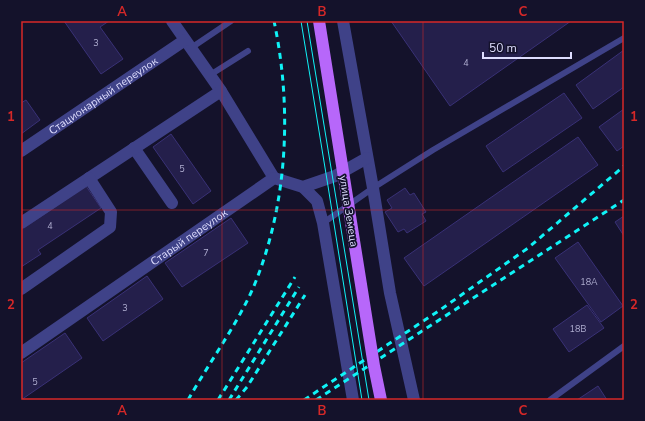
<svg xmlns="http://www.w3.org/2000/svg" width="645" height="421" viewBox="0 0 645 421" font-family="'Nunito Sans',sans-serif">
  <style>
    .building { fill: #241f4b; stroke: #393176 }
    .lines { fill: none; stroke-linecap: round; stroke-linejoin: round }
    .lane { stroke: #3f4288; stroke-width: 6 }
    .street { stroke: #3f4288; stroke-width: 12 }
    .tram { stroke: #0ff3f7; stroke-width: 1 }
    .rail { stroke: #0ff3f7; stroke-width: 3; stroke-dasharray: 6 5; stroke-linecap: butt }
    .primary-bridge { stroke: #b767fa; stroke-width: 12 }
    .grid { fill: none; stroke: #d62828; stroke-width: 1; stroke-opacity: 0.55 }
    .labels { text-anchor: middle; stroke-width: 3.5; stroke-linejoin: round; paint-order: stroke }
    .number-label { font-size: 9px; fill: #b0aed1 }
    .street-label { font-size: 11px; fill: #deddfe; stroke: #14122b }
    .neatline { fill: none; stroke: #d62828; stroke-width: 1.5 }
    .grid-label { font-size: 13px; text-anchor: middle; font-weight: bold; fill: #d62828 }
  </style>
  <rect width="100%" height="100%" fill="#14122b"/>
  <g class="building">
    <path d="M64,21H109L100,27L123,59L101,74Z"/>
    <path d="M391,21H571L450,106Z"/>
    <path d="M624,50V87L593,109L576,85Z"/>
    <path d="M564,93L582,118L503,172L486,146Z"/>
    <path d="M26,100L40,120L21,134V103Z"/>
    <path d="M624,109V146L617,151L599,127Z"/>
    <path d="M171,134L211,191L193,204L153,147Z"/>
    <path d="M578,137L598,165L424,286L404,258Z"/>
    <path d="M86,186L101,208L38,250L41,254L21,267V224H22L24,228Z"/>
    <path d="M405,188L410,195L414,193L426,212L422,214L426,221L407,233L404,229L398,232L385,212L392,208L387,200Z"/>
    <path d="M624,216V236L615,222Z"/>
    <path d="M231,218L248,243L182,287L165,263Z"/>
    <path d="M578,242L623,306L601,322L555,258Z"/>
    <path d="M147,276L163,299L103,341L87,318Z"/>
    <path d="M587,305L604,328L569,352L553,329Z"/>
    <path d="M65,333L82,358L21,400V363Z"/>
    <path d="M598,386L607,400H577Z"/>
  </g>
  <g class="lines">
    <g class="lane">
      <path d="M191,48L231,21"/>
      <path d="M210,75L248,51"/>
      <path d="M323,223L373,188L433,150L624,38"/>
      <path d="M550,400L624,346"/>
    </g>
    <g class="street">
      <path d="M172,21L221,91L274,178"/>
      <path d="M343,21L373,188L390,293L414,400"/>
      <path d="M134,148L172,203"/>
      <path id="s1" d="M21,151L185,40"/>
      <path d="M303,187L317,201L323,223L353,400"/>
      <path d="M21,223L221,91"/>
      <path d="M21,289L110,227L111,212L89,178"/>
      <path id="s2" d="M21,353L274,178L303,187L335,176L367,158"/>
    </g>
    <g class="tram">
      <path d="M301,21L328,186L362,400"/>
      <path d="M307,21L369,400"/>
    </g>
    <g class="rail">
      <path d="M188,400C200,379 213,359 226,338C237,320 248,301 256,281C288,200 292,106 274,21"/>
      <path d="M218,400L295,277"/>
      <path d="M229,400L299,287"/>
      <path d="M236,400L247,387L305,295"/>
      <path d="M304,400L440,310L528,248L624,166"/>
      <path d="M316,400L624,200"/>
    </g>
    <path class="primary-bridge" d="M319,21L374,366L381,400"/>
  </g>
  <path class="grid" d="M222,21V400M423,21V400M21,210H624"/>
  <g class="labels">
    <g class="number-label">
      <text x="96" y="46">3</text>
      <text x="466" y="66">4</text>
      <text x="182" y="172">5</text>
      <text x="50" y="229">4</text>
      <text x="206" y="256">7</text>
      <text x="589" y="285">18А</text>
      <text x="125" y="311">3</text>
      <text x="578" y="332">18В</text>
      <text x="35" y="385">5</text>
    </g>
    <g class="street-label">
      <text dy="4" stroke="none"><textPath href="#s1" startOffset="99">Стационарный переулок</textPath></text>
      <text transform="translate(349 211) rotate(81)" y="4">улица Земеца</text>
      <text dy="4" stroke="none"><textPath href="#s2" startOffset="204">Старый переулок</textPath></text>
    </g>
  </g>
  <rect width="645" height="421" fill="none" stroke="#14122b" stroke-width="44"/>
  <path d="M483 52v6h88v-6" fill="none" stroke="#deddfe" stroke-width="2"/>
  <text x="489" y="52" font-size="12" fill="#deddfe" stroke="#14122b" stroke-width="3" paint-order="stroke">50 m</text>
  <rect x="22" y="22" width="601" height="377" class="neatline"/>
  <g class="grid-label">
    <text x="122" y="16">A</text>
    <text x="322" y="16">B</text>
    <text x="523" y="16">C</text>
    <text x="11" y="121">1</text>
    <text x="634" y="121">1</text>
    <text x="11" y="309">2</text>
    <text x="634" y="309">2</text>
    <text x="122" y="415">A</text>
    <text x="322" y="415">B</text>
    <text x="523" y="415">C</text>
  </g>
</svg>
